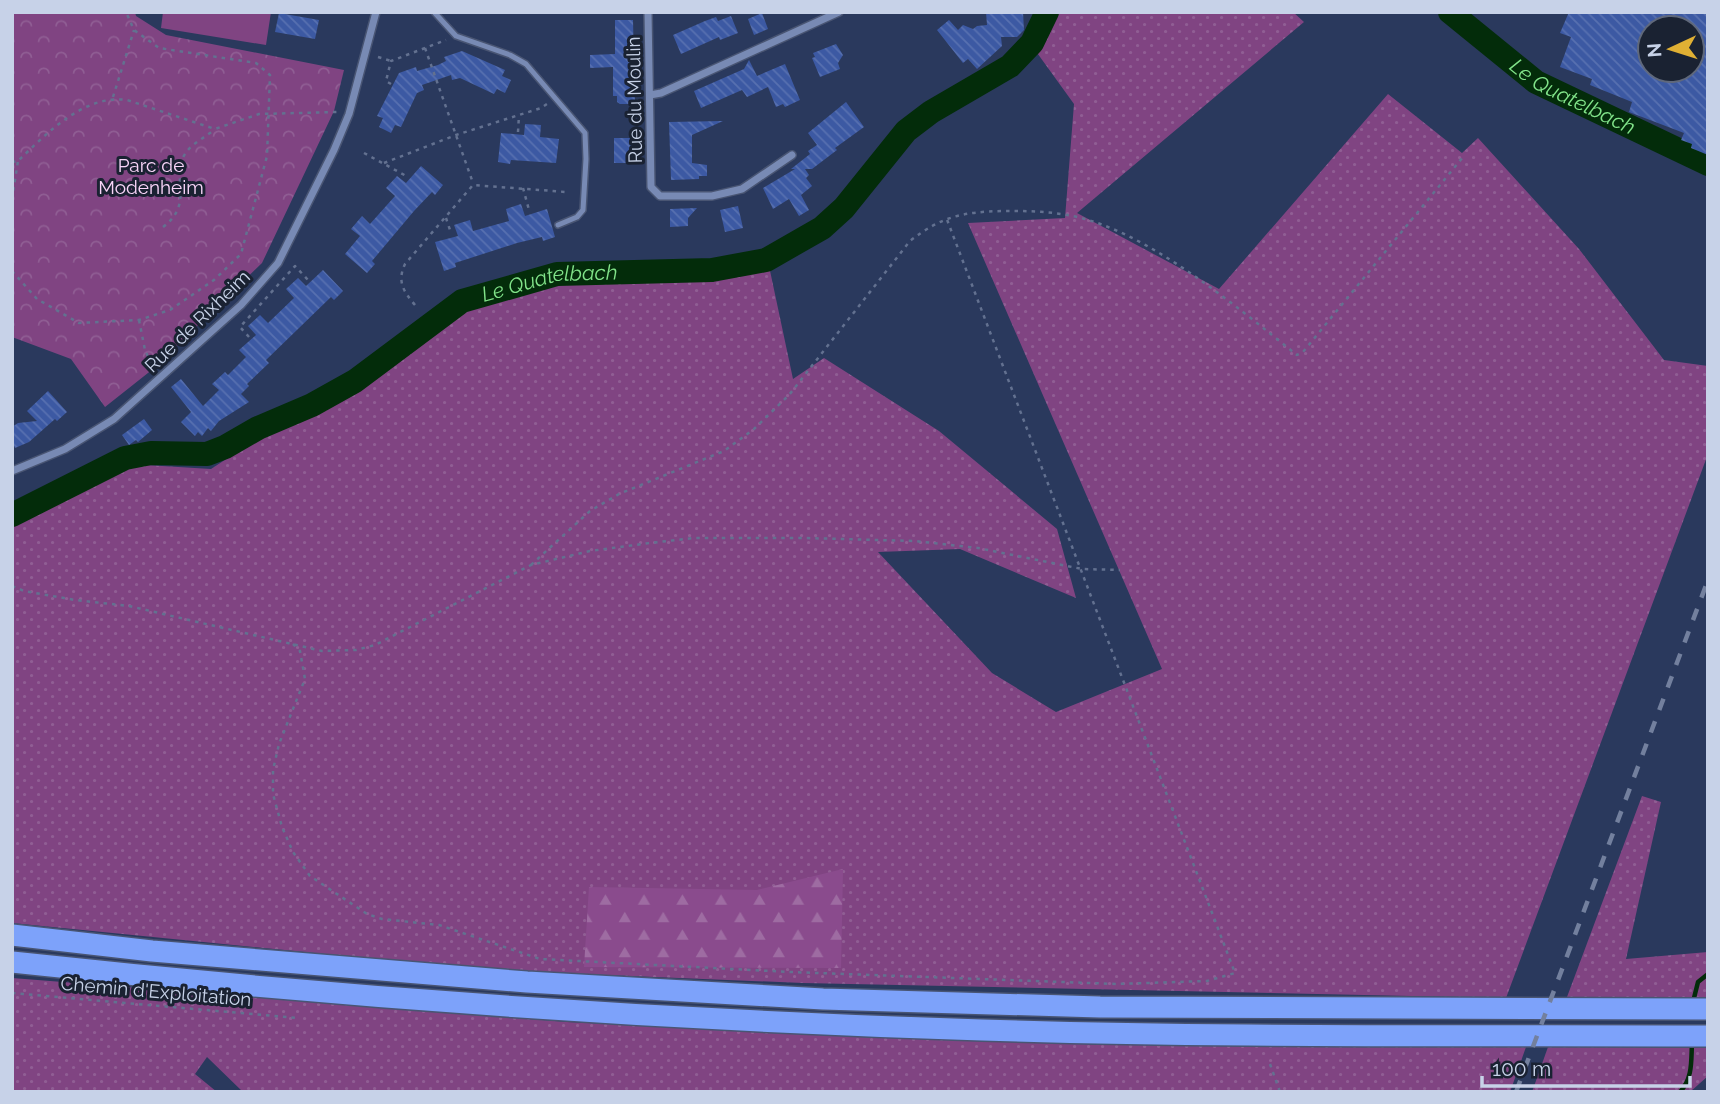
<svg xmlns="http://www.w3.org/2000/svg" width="1720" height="1104" viewBox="0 0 1720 1104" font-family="Raleway,sans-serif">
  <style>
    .grass { fill: url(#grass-dots) }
    .forest { fill: url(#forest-firs) }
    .park { fill: url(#park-crowns) }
    .garden { fill: #804482 }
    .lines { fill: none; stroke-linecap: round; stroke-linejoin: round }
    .stream { stroke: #032c0a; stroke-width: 4.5 }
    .river { stroke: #032c0a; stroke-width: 24 }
    .building { fill: url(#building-back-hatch); fill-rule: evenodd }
    .service-casing { stroke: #495573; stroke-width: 8 }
    .minor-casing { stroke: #495573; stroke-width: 10 }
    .motorway-casing { stroke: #495573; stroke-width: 24 }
    .path { stroke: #637190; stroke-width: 2.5; stroke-dasharray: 3.5 5; stroke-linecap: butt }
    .service { stroke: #788ab4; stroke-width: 5 }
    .minor { stroke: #788ab4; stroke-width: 7 }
    .motorway { stroke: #7da2fa; stroke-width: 21 }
    .rail { stroke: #73809e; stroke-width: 4.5; stroke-dasharray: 12 12; stroke-linecap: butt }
    .labels { text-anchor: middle; stroke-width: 6; stroke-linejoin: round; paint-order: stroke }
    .street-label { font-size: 19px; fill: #c7d2e8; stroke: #1a2232 }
    .park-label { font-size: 19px; fill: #f9d5f9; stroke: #1a2232 }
    .water-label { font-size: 21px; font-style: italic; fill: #81e389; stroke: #1a2232 }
  </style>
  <defs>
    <pattern id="grass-dots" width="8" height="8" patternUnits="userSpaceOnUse" patternTransform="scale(1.75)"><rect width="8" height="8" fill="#804482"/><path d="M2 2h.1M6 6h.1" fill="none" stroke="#905e94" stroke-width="1.8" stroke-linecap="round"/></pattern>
    <pattern id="forest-firs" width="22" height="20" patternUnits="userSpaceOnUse" patternTransform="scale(1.75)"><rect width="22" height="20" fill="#8a4b8d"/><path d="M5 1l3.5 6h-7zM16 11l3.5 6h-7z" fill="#9e6ca2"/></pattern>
    <pattern id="park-crowns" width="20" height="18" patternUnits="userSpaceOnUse" patternTransform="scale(1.75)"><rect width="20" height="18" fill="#804482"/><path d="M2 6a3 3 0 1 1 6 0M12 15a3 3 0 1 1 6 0" fill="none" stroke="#905e94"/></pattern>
    <pattern id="building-back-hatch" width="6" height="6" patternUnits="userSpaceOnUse" patternTransform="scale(1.75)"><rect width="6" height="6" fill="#3c59a3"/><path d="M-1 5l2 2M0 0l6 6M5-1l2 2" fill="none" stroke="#5770b0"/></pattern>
  </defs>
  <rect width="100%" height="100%" fill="#2a395d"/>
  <g class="grass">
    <path d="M1052,12H1293L1304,22L1077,213L1219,289L1388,94L1462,153L1478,138L1579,249L1664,360L1708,366V454L1506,998L803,983L486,970L12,923V527L129,464L211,469L283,422L308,413L363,383L465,307L559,280L709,277L769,266L793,379L824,358L939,431L1057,529L1076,598L960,549L878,552L992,673L1056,712L1162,669L968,223L1065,218L1074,104L1035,50Z"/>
    <path d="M1642,796L1661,802L1626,959L1708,952V998L1567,997Z"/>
    <path d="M12,978L567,1022L821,1034L1111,1045H1480L1526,1047L1510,1092H243L207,1057L195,1074L217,1092H12Z"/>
    <path d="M1548,1047H1708V1076L1690,1092H1532Z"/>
  </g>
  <path class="forest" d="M843,869L841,968L584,967L589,887L757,890Z"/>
  <path class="park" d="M12,12H135L136,16L166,35L344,70L334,111L262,263L153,369L105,407L71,359L12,337Z"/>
  <path class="garden" d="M163,12H271L266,45L161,28Z"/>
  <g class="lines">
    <g class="stream">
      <path d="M1693,1002L1698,982L1708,974"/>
      <path d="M1680,1092C1693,1078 1691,1061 1692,1043"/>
    </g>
    <g class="river">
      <path id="s1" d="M1450,12L1536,82L1708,164"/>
      <path id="s2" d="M12,515L125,458L151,453L207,454L225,447L258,428L312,405L355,381L462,301L557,274L712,270L766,260L822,228L844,208L906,131L931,112L1010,66L1032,43L1047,12"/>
    </g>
  </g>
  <g class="building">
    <path d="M986,12H1023L1024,30L1017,37H1001L1002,46L977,69L968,59L963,63L937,30L949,20L958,30L963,25L973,29L977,26L987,25Z"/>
    <path d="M1569,12H1708V155L1691,148L1692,144L1681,140L1684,133L1629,112L1632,102L1590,85L1592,79L1560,67L1571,37L1560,33ZM1650,28H1692V70H1650Z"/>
    <path d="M279,13L319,20L315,39L275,32Z"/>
    <path d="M762,13L768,29L754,35L748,19Z"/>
    <path d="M731,16L738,33L720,40L719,37L681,54L673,35L705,21L716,17L718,21Z"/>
    <path d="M615,20H633L635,104H620L617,102V96H613V67L590,68V55L615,54Z"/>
    <path d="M836,44L843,55L838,63L840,69L820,77L812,58L815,57L813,53Z"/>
    <path d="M462,51L505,70L502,76L511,80L505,93L497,89L494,94L460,78L452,80L451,75L422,85L424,90L417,93L401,127L395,125L391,133L379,127L383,118L377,116L399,73L416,67L417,71L438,65L446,61L444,57Z"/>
    <path d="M749,60L757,76L785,64L800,100L785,107L783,104L776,107L768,87L747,97L742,90L701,108L694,91L744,69Z"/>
    <path d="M846,102L864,127L835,148L837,150L812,169H805L809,175L806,178L812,186L801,195L809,210L799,216L789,199L773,209L763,188L795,169H791L810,154L808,151L817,145L808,133Z"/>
    <path d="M723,121L692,135V163L707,165V176H699V179L671,180L669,122Z"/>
    <path d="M525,124L541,125L540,137L559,139L556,163L511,160L510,164L498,162L501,133L524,135Z"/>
    <path d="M614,138H636V155H628V163H614Z"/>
    <path d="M421,166L443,185L435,195L432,192L414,211L372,261L375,264L367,273L345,254L360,236L351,229L362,216L370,224L395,196L386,188L397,176L406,183Z"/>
    <path d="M521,204L525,216L547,209L555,237L543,241L542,237L517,243L455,263L456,267L444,271L435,242L458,236L454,225L470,220L473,231L509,221L506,209Z"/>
    <path d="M738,206L743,228L725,232L720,210Z"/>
    <path d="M697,208L688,218V226L670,227V209Z"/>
    <path d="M323,270L343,291L334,300L331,297L266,360L269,363L247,384L249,386L241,394L249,402L219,421L211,431L208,428L202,436L198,432L195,436L181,422L191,412L171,387L181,379L203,406L219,390L212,384L225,372L228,375L246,357L239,350L256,335L248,326L260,315L268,323L294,298L286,289L298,278L306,286Z"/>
    <path d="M48,391L67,412L57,421L55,419L29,442L15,448L12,441V427L18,423L37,421L27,411Z"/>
    <path d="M144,419L152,430L138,442L136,440L129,445L122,435Z"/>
  </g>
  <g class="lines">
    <defs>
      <path id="service" d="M434,12L456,36L510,55L526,64L585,133L586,159L583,210L577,217L558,225"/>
      <g id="minor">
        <path d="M648,12L651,187L660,196H712L742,189L792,155"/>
        <path d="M650,95L661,93L839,12"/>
        <path d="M12,471L65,449L114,419L241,305L278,263L334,150L349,114L376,12"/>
      </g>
      <g id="motorway">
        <path d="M12,935L152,951L527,982L823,999L1100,1007L1708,1009"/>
        <path d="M12,962C335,997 658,1020 982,1030C1224,1038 1466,1035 1708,1036"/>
      </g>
    </defs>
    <use href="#service" class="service-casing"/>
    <use href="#minor" class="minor-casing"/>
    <use href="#motorway" class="motorway-casing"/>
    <g class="path">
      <path d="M425,48L473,183"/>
      <path d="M378,57L391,61"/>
      <path d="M391,84L386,81L391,61L446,40"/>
      <path d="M113,97L134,30"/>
      <path d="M518,132L519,115"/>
      <path d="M364,153L408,177"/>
      <path d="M12,162L18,161C46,134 84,94 127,100L215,129L259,114L337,112"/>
      <path d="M384,163L456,135L541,108L547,104"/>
      <path d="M523,188L529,210"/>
      <path d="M12,199L18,161"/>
      <path d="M446,218L451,233"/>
      <path d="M163,227C197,202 167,174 188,150C195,142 207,136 215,129"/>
      <path d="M12,271L37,299L79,323L139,320L170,310L214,280L241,254L267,156L270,75L256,63L159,48L134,30L126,12"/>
      <path d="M415,305C403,291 397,281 405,264L473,185L566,192"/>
      <path d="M139,320L145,350L154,370"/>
      <path d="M249,337L240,327L295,266L308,280"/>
      <path d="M531,565L590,511L619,494L724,451L754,429L789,395L910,241C942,216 963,212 1003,211C1024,211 1046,211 1067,215C1145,228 1235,306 1297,355L1303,352L1463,157"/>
      <path d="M12,586L24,591L75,600L129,606L322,651L356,650L375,645L531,565L590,551L650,543L694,538H805L915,541L978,548L1082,569L1120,570"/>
      <path d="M293,644L300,651L305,679L279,744L273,770V794L282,827L293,852L310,876L367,914L382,919L439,925L540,959L790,972L1116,984L1207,981L1235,973L946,217"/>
      <path d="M12,993L297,1018"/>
      <path d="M1270,1064L1280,1092"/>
    </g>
    <use href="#service" class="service"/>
    <use href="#minor" class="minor"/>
    <use href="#motorway" class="motorway"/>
    <path class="rail" d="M1516,1092L1708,580"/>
  </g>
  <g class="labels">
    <g class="street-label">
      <text transform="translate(634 100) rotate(-91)" y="7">Rue du Moulin</text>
      <text transform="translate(197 321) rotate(-44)" y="7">Rue de Rixheim</text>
      <text transform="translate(156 991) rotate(5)" y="7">Chemin d'Exploitation</text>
    </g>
    <g class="park-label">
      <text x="151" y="172">Parc de<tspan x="151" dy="22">Modenheim</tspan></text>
    </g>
    <g class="water-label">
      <text dy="7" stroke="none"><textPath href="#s1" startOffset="150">Le Quatelbach</textPath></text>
      <text dy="7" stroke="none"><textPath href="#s2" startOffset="598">Le Quatelbach</textPath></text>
    </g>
  </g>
  <rect width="1720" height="1104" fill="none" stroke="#c7d2e8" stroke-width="28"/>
  <g transform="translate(1671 49) rotate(266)"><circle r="33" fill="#1a2232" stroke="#5f687b" stroke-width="2"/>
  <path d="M0-5L12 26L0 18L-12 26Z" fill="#e0b034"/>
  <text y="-10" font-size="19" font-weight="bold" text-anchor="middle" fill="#c7d2e8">N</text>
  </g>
  <path d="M1482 1076v10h208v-10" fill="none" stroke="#c7d2e8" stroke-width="3.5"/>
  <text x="1492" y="1076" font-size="21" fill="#c7d2e8" stroke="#1a2232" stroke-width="5" paint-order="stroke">100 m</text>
</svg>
